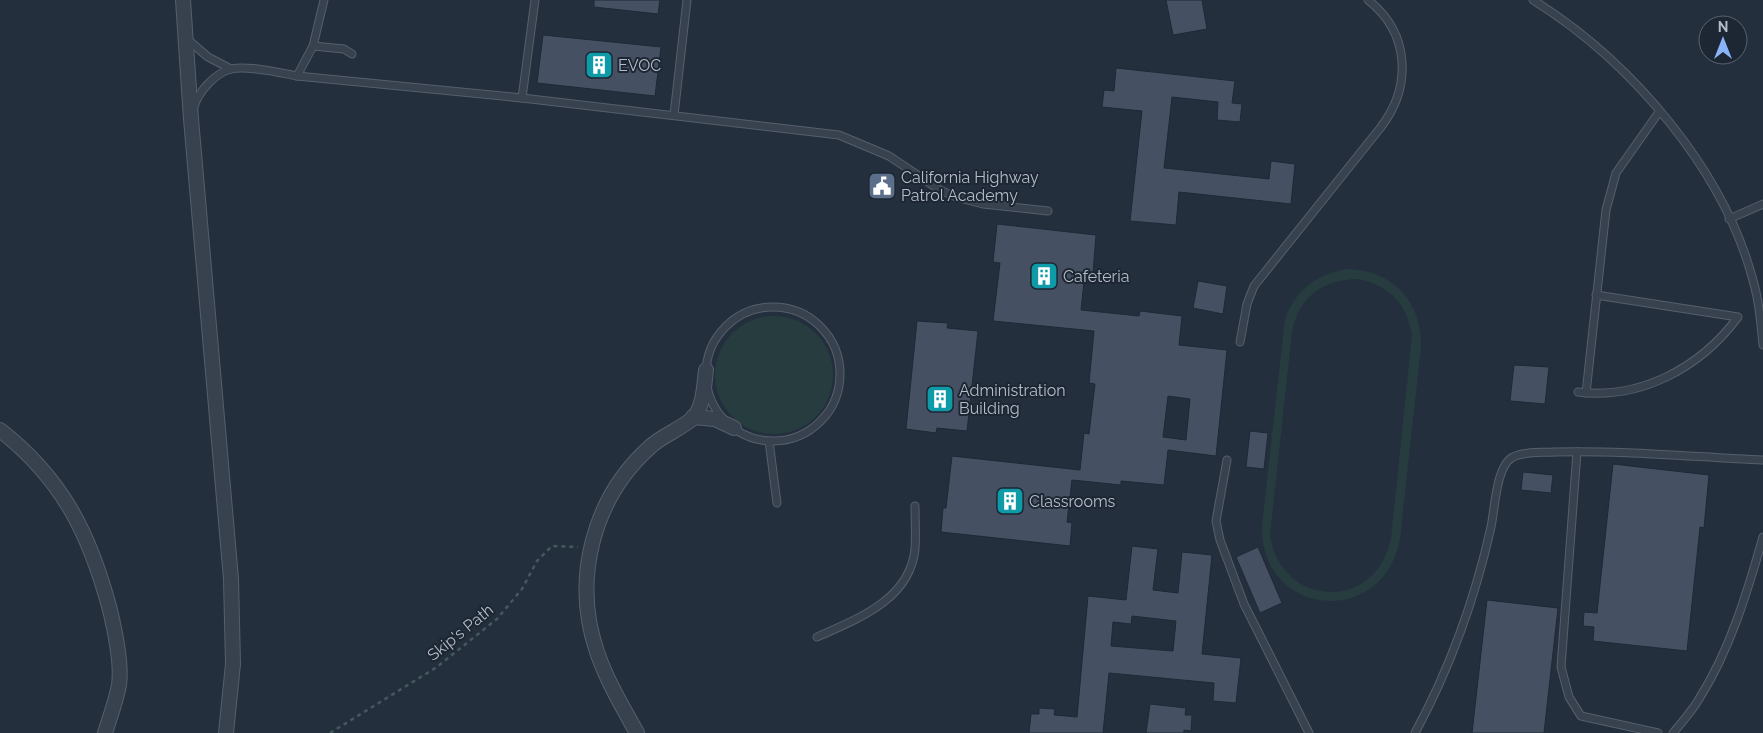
<svg xmlns="http://www.w3.org/2000/svg" width="1763" height="733" viewBox="0 0 1763 733" font-family="Raleway,sans-serif">
  <style>
    .green { fill: #263c3f; fill-rule: evenodd }
    .building { fill: #455162; stroke: #1f2835; fill-rule: evenodd }
    .lines { fill: none; stroke-linecap: round; stroke-linejoin: round }
    .lane-casing { stroke: #565f6c; stroke-width: 9 }
    .street-casing { stroke: #565f6c; stroke-width: 16 }
    .path { stroke: #44595c; stroke-width: 2.5; stroke-dasharray: 4 4; stroke-linecap: butt }
    .lane { stroke: #38414e; stroke-width: 7 }
    .street { stroke: #38414e; stroke-width: 14 }
    .labels { text-anchor: middle; stroke-width: 4; stroke-linejoin: round; paint-order: stroke }
    .poi-label { font-size: 16px; fill: #b4bcc9; stroke: #1d2633; text-anchor: start }
    .street-label { font-size: 16px; fill: #b4bcc9; stroke: #1d2633 }
  </style>
  <rect width="100%" height="100%" fill="#242f3e"/>
  <g class="green">
    <path d="M1347,269C1392,270 1422,301 1421,346L1400,539C1383,630 1259,617 1262,525L1285,319C1296,290 1316,274 1347,269ZM1358,279C1389,285 1407,304 1412,335L1391,538C1377,612 1281,609 1270,535L1292,332C1298,298 1323,279 1358,279Z"/>
    <circle cx="774" cy="375" r="59"/>
  </g>
  <g class="building">
    <path d="M594,0H660L658,14L594,7Z"/>
    <path d="M1166,0H1202L1207,29L1173,35Z"/>
    <path d="M543,35L661,47L655,96L537,83Z"/>
    <path d="M1116,68L1235,81L1232,103L1242,104L1240,122L1217,120L1218,102L1172,97L1164,168L1269,179L1271,161L1295,164L1291,204L1179,192L1176,225L1130,221L1142,111L1102,107L1104,90L1114,91Z"/>
    <path d="M997,224L1096,235L1093,273L1085,272L1081,310L1139,316L1140,311L1182,316L1179,345L1227,350L1216,456L1168,450L1164,485L1121,481V485L1072,480L1067,522L1072,523L1070,546L941,532L943,508H946L952,456L1080,470L1084,433L1089,434L1095,384L1089,383L1094,331L993,321L1000,263L993,262ZM1168,396L1190,399L1186,440L1163,437Z"/>
    <path d="M1198,281L1227,286L1223,314L1193,308Z"/>
    <path d="M917,321L948,323L947,328L978,331L967,431L937,428L936,433L906,429Z"/>
    <path d="M1514,365L1549,367L1545,404L1510,401Z"/>
    <path d="M1250,431L1268,433L1264,469L1246,467Z"/>
    <path d="M1613,464L1709,475L1704,528L1700,527L1687,651L1593,641L1594,627L1583,626L1584,612L1597,613Z"/>
    <path d="M1523,472L1553,475L1551,493L1521,490Z"/>
    <path d="M1132,546L1158,549L1153,590L1178,593L1182,552L1212,555L1202,654L1241,658L1236,703L1213,701L1214,683L1109,673L1103,733H1029L1031,714H1039V708L1055,709L1054,715L1077,717L1088,596L1126,600ZM1132,616L1176,621L1173,651L1111,646L1113,622L1131,624Z"/>
    <path d="M1258,547L1282,603L1260,613L1236,557Z"/>
    <path d="M1487,600L1558,608L1544,733H1472Z"/>
    <path d="M1150,704L1186,708L1185,715H1192L1191,731L1184,730V733H1146Z"/>
  </g>
  <g class="lines">
    <defs>
      <g id="lane">
        <path d="M1533,0C1632,62 1727,172 1755,288C1760,307 1761,326 1763,345"/>
        <path d="M187,39L208,57L231,69"/>
        <path d="M313,46L324,0"/>
        <path d="M297,76L313,46L344,49L352,54"/>
        <path d="M522,98L535,0"/>
        <path d="M194,107C198,92 215,73 231,69C247,65 281,73 297,76L522,98L839,135L889,156L940,190L956,197L983,204L1048,211"/>
        <path d="M674,115L687,0"/>
        <path d="M1729,219L1763,204"/>
        <circle cx="773" cy="374" r="67"/>
        <path d="M1240,342L1247,304L1254,286L1381,127C1412,86 1410,33 1368,0"/>
        <path d="M1578,392C1641,400 1701,367 1738,317L1596,295"/>
        <path d="M1586,393L1606,210L1616,173L1659,112"/>
        <path d="M769,441L777,503"/>
        <path d="M1577,452L1561,667L1569,697L1581,716L1658,733"/>
        <path d="M1227,460L1216,521L1220,540L1244,604L1309,733"/>
        <path d="M817,637C857,619 910,600 915,549C916,535 915,520 915,506"/>
        <path d="M1415,733C1450,668 1475,599 1491,527C1495,508 1496,466 1513,457C1526,451 1541,453 1554,452C1623,450 1694,457 1763,460"/>
        <path d="M1673,733C1682,722 1692,711 1699,699C1730,650 1747,593 1763,537"/>
      </g>
      <g id="street">
        <path d="M183,0L191,119L231,579L233,664L226,733"/>
        <path d="M693,417L715,419L734,428"/>
        <path d="M0,430C63,479 90,535 110,610C115,631 122,664 119,685C116,701 110,717 105,733"/>
        <path d="M637,733C622,706 607,681 597,652C572,579 593,498 650,447C661,436 685,427 694,417C704,405 704,385 706,370"/>
      </g>
    </defs>
    <use href="#lane" class="lane-casing"/>
    <use href="#street" class="street-casing"/>
    <path class="path" d="M330,733L437,667L497,619L522,589L537,561L552,546L578,547"/>
    <use href="#lane" class="lane"/>
    <use href="#street" class="street"/>
  </g>
  <defs>
    <symbol id="building-square" viewBox="-11 -11 22 22"><rect x="-9" y="-9" width="18" height="18" rx="4" fill="#0f9aa8" stroke="#1d2633"/><path d="M-4-6H4V6H1V3H-1V6H-4ZM-2.5-4.3h1.7v1.8h-1.7ZM.8-4.3h1.7v1.8H.8ZM-2.5-1h1.7V.8h-1.7ZM.8-1h1.7V.8H.8Z" fill="#fff"/></symbol>
    <symbol id="civic-square" viewBox="-11 -11 22 22"><rect x="-9" y="-9" width="18" height="18" rx="4" fill="#5c6f8a" stroke="#1d2633"/><path d="M-.6-6.5H3V-4.5H.6V-3L4-1V1h2V6H-6V1h2V-1L-.6-3ZM-1.2 2.5V6h2.4V2.5Z" fill="#fff"/></symbol>
  </defs>
  <g fill-rule="evenodd">
    <use href="#building-square" x="583" y="49" width="32" height="32"/>
    <use href="#civic-square" x="866" y="170" width="32" height="32"/>
    <use href="#building-square" x="1028" y="260" width="32" height="32"/>
    <use href="#building-square" x="924" y="383" width="32" height="32"/>
    <use href="#building-square" x="994" y="485" width="32" height="32"/>
  </g>
  <g class="labels">
    <g class="poi-label">
      <text x="618" y="71">EVOC</text>
      <text x="901" y="183">California Highway<tspan x="901" dy="18">Patrol Academy</tspan></text>
      <text x="1063" y="282">Cafeteria</text>
      <text x="959" y="396">Administration<tspan x="959" dy="18">Building</tspan></text>
      <text x="1029" y="507">Classrooms</text>
    </g>
    <g class="street-label">
      <text transform="translate(460 632) rotate(-39)" y="6">Skip's Path</text>
    </g>
  </g>
  <g transform="translate(1723 40)"><circle r="24" fill="#1d2633" stroke="#59626f"/>
  <path d="M0-4L9 19L0 12L-9 19Z" fill="#8ab4f8"/>
  <text y="-8" font-size="14" font-weight="bold" text-anchor="middle" fill="#b4bcc9">N</text>
  </g>
</svg>
